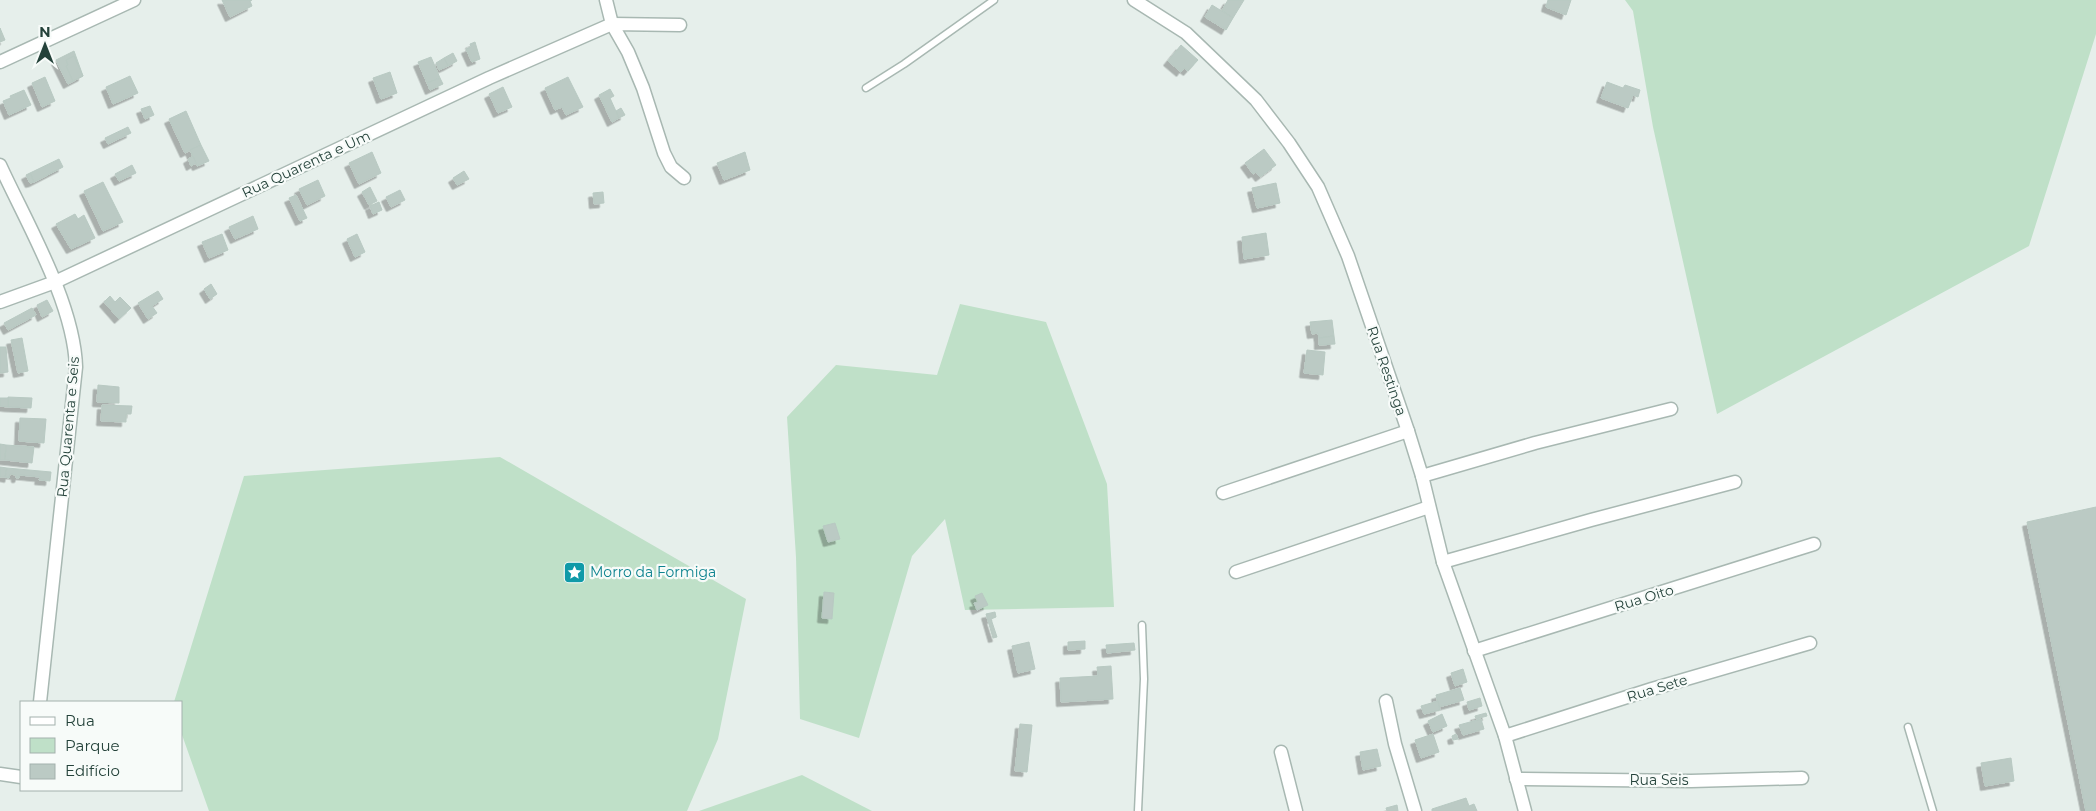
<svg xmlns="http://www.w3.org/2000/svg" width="2096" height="811" viewBox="0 0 2096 811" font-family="Montserrat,sans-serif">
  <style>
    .green { fill: #bfe0c8 }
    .building { fill: #bbcac4; stroke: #b8c9c2; filter: url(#shadow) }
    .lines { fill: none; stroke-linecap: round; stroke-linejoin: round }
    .service-casing { stroke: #a8b8b2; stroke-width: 9 }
    .minor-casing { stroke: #a8b8b2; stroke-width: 15 }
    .service { stroke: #fff; stroke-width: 6 }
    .minor { stroke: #fff; stroke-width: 12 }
    .labels { text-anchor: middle; stroke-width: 4.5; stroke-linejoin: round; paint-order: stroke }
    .street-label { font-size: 14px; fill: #24423a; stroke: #f7fbf9 }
    .culture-label { font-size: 14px; fill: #0d838f; stroke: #f7fbf9; text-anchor: start }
  </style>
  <defs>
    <filter id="shadow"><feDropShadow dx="-4.5" dy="4.5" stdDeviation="0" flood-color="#0004"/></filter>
  </defs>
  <rect width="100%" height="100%" fill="#e6efeb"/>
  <g class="green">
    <path d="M1625,0H2096V34L2029,246L1717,414L1653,127L1633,11Z"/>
    <path d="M960,304L1046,322L1107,484L1114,607L965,610L945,519L912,556L859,738L800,719L796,557L787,417L836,365L937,375Z"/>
    <path d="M500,457L746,599L718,739L687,811H209L181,732V702H174L244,476Z"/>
    <path d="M802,775L872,811H699Z"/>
  </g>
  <g class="building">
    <path d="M222,0H252L250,1L252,6L230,17Z"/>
    <path d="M1228,0H1244L1233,18L1222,10Z"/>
    <path d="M1548,0H1571L1566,15L1546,7Z"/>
    <path d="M1212,5L1233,18L1226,30L1205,17Z"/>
    <path d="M0,28L5,40L0,42Z"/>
    <path d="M475,42L480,59L472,62L466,49L471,47L470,44Z"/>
    <path d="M1181,45L1198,60L1188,71L1184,68L1181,72L1168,61Z"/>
    <path d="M74,51L83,76L68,84L56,60Z"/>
    <path d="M453,53L457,61L448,66L444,58Z"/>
    <path d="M74,56L83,76L73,81L66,66L68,65L66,60Z"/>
    <path d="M431,57L440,78L427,83L418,62Z"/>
    <path d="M444,58L448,66L439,70L436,63Z"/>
    <path d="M390,72L397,93L381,99L373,78Z"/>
    <path d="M130,76L138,93L113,104L106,87Z"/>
    <path d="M45,77L55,101L42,107L32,83Z"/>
    <path d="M568,77L583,107L566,115L562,107L555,110L545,88Z"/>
    <path d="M440,78L443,84L430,90L427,83Z"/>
    <path d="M1607,82L1623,88L1625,85L1640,90L1638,97L1633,95L1628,108L1601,98Z"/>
    <path d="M503,87L512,107L498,113L489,94Z"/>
    <path d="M610,89L614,96L610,98L619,118L612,122L599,95Z"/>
    <path d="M24,90L31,105L9,115L3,101L11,98L10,96Z"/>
    <path d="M150,106L154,115L145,119L141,109Z"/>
    <path d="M621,108L625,115L619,118L616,111Z"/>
    <path d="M186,111L201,145L185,153L169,119Z"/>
    <path d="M128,127L131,133L108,144L105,138Z"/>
    <path d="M201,145L209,161L197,166L190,150Z"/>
    <path d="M1264,149L1276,165L1260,177L1256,172L1253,174L1245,163Z"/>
    <path d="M372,152L381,173L359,184L349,163Z"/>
    <path d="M745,152L750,170L724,180L717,163Z"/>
    <path d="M193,156L196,163L191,166L188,159Z"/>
    <path d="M59,159L63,167L34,182L30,173Z"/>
    <path d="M132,165L136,173L119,181L115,174Z"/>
    <path d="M464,171L469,179L457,185L453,178Z"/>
    <path d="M30,173L34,182L30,183L26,175Z"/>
    <path d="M318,180L325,196L307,205L299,189Z"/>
    <path d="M103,182L123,222L103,231L84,191Z"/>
    <path d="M1276,183L1280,203L1257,208L1252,188Z"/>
    <path d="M370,187L377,201L369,205L362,192Z"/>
    <path d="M400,190L405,200L391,207L386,197Z"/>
    <path d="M603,192L604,203L594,204L593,193Z"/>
    <path d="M296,195L307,218L300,221L289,198Z"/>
    <path d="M379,202L382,210L373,214L370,206Z"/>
    <path d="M75,214L78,219L84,215L95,238L71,249L56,224Z"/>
    <path d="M253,216L258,229L235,239L229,227Z"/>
    <path d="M1266,233L1269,255L1244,259L1242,237Z"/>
    <path d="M222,234L228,250L209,258L202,242Z"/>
    <path d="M357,234L365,252L355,257L347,239Z"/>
    <path d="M211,284L217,294L210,299L204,289Z"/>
    <path d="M158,291L163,299L152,306L157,313L148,319L138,303Z"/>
    <path d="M110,296L115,302L120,297L131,308L119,319L104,302Z"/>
    <path d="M47,300L53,311L42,317L37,305Z"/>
    <path d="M32,308L36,315L8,330L4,323Z"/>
    <path d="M1332,320L1334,336L1319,338L1318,333L1312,334L1310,322Z"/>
    <path d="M1334,336L1335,344L1319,345V338Z"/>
    <path d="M22,338L28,371L18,373L11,340Z"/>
    <path d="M0,347H6L8,372L0,373Z"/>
    <path d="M1307,350L1325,352L1323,375L1304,373Z"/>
    <path d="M98,385L119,387V403L97,402Z"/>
    <path d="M8,397L32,398L31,408L8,407Z"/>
    <path d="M0,398H8V407L0,406Z"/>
    <path d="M102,405L132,406L131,414H126V422L101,421Z"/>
    <path d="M20,418L46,419L44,443L19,441Z"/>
    <path d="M0,444L6,445L5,460H0Z"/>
    <path d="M6,445L34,447L32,463L5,460Z"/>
    <path d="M0,467L7,468L5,477H0Z"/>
    <path d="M7,468L51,472L50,481L39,480L40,477L20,475L19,478H16V475L10,474L9,478L5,477Z"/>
    <path d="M2096,507V811H2086L2027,522Z"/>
    <path d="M835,523L840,539L828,542L823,526Z"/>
    <path d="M824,592L834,593L832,619L822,618Z"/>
    <path d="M982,593L988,605L977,610L974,603L978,602L975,596Z"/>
    <path d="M995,612L996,617L991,619L997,637L993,638L986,614Z"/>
    <path d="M1085,641V649L1068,650V642Z"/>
    <path d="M1029,642L1035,669L1018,673L1012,646Z"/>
    <path d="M1134,643L1135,650L1107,653L1106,645Z"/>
    <path d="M1111,666L1113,699L1061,702L1060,678L1098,676L1097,667Z"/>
    <path d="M1463,669L1467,682L1455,686L1451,673Z"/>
    <path d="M1460,688L1464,700L1439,707L1436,695Z"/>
    <path d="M1480,698L1482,706L1469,710L1467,702Z"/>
    <path d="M1438,701L1440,710L1424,714L1421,706Z"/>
    <path d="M1486,713L1487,716L1476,719L1475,716Z"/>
    <path d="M1442,714L1447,726L1433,732L1428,721Z"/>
    <path d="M1481,719L1484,729L1463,735L1459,725Z"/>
    <path d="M1020,724L1032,725L1027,772L1015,771Z"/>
    <path d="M1433,734L1439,752L1421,758L1415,740Z"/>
    <path d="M1456,734L1458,739L1453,740L1452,736Z"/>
    <path d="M1377,749L1381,766L1363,770L1360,752Z"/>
    <path d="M2011,758L2014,781L1985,786L1981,763Z"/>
    <path d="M1466,798L1469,806L1474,804L1477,811H1432V809Z"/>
    <path d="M1397,805L1398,811H1387L1386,808Z"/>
  </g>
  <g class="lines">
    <defs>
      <g id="service">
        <path d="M866,88L904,64L994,0"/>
        <path d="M1908,727L1933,811"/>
        <path d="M1138,811L1144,679L1142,625"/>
      </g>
      <g id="minor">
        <path d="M606,0L612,24L628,52L643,88L664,153L671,167L684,178"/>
        <path d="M1134,0L1186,33L1256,100L1289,143L1318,187L1348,256L1408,431L1422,476L1443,562L1505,736L1525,811"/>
        <path d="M0,62L134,0"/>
        <path d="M0,165C27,224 74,303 76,367L40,702"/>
        <path d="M0,302L55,282L489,78L612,24L680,25"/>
        <path d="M1422,476L1535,443L1671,409"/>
        <path d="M1223,493L1408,431"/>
        <path d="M1443,562L1591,520L1735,482"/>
        <path d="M1236,572L1429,507"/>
        <path d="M1474,651L1814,544"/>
        <path d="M1386,701L1395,744L1415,811"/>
        <path d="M1505,736L1652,689L1810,643"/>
        <path d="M1281,752L1296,811"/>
        <path d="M0,774L21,777"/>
        <path d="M1516,779L1691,781L1802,778"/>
      </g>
    </defs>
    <use href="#service" class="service-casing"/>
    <use href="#minor" class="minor-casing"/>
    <use href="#service" class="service"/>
    <use href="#minor" class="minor"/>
  </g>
  <defs>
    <symbol id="sight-square" viewBox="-11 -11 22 22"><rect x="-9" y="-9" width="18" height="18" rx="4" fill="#0f9aa8" stroke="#f7fbf9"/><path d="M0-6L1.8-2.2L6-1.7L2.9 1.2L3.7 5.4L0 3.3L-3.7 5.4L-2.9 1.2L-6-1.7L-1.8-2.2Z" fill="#fff"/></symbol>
  </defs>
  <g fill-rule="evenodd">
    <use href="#sight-square" x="562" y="560" width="25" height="25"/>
  </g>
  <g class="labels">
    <g class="street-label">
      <text transform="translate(306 164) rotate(-25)" y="5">Rua Quarenta e Um</text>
      <text transform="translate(1387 371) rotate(71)" y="5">Rua Restinga</text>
      <text transform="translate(68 427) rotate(-85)" y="5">Rua Quarenta e Seis</text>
      <text transform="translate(1644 598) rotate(-17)" y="5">Rua Oito</text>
      <text transform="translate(1657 688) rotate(-17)" y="5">Rua Sete</text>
      <text x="1659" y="785">Rua Seis</text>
    </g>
    <g class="culture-label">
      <text x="590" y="577">Morro da Formiga</text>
    </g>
  </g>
  <rect x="20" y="701" width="162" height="90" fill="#f7fbf9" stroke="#a3b1ad"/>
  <rect x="30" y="717" width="25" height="8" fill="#ffffff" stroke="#a3b1ad"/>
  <text x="65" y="726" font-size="15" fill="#24423a">Rua</text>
  <rect x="30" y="738" width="25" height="15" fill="#bfe0c8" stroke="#a3b1ad"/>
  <text x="65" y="751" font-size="15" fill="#24423a">Parque</text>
  <rect x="30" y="764" width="25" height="15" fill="#bbcac4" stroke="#a3b1ad"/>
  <text x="65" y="776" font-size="15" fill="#24423a">Edifício</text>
  <g transform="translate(45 45)" stroke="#f7fbf9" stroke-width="4" paint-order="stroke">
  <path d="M0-4L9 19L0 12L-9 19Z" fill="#24423a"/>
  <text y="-8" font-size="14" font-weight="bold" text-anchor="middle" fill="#24423a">N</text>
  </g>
</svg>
